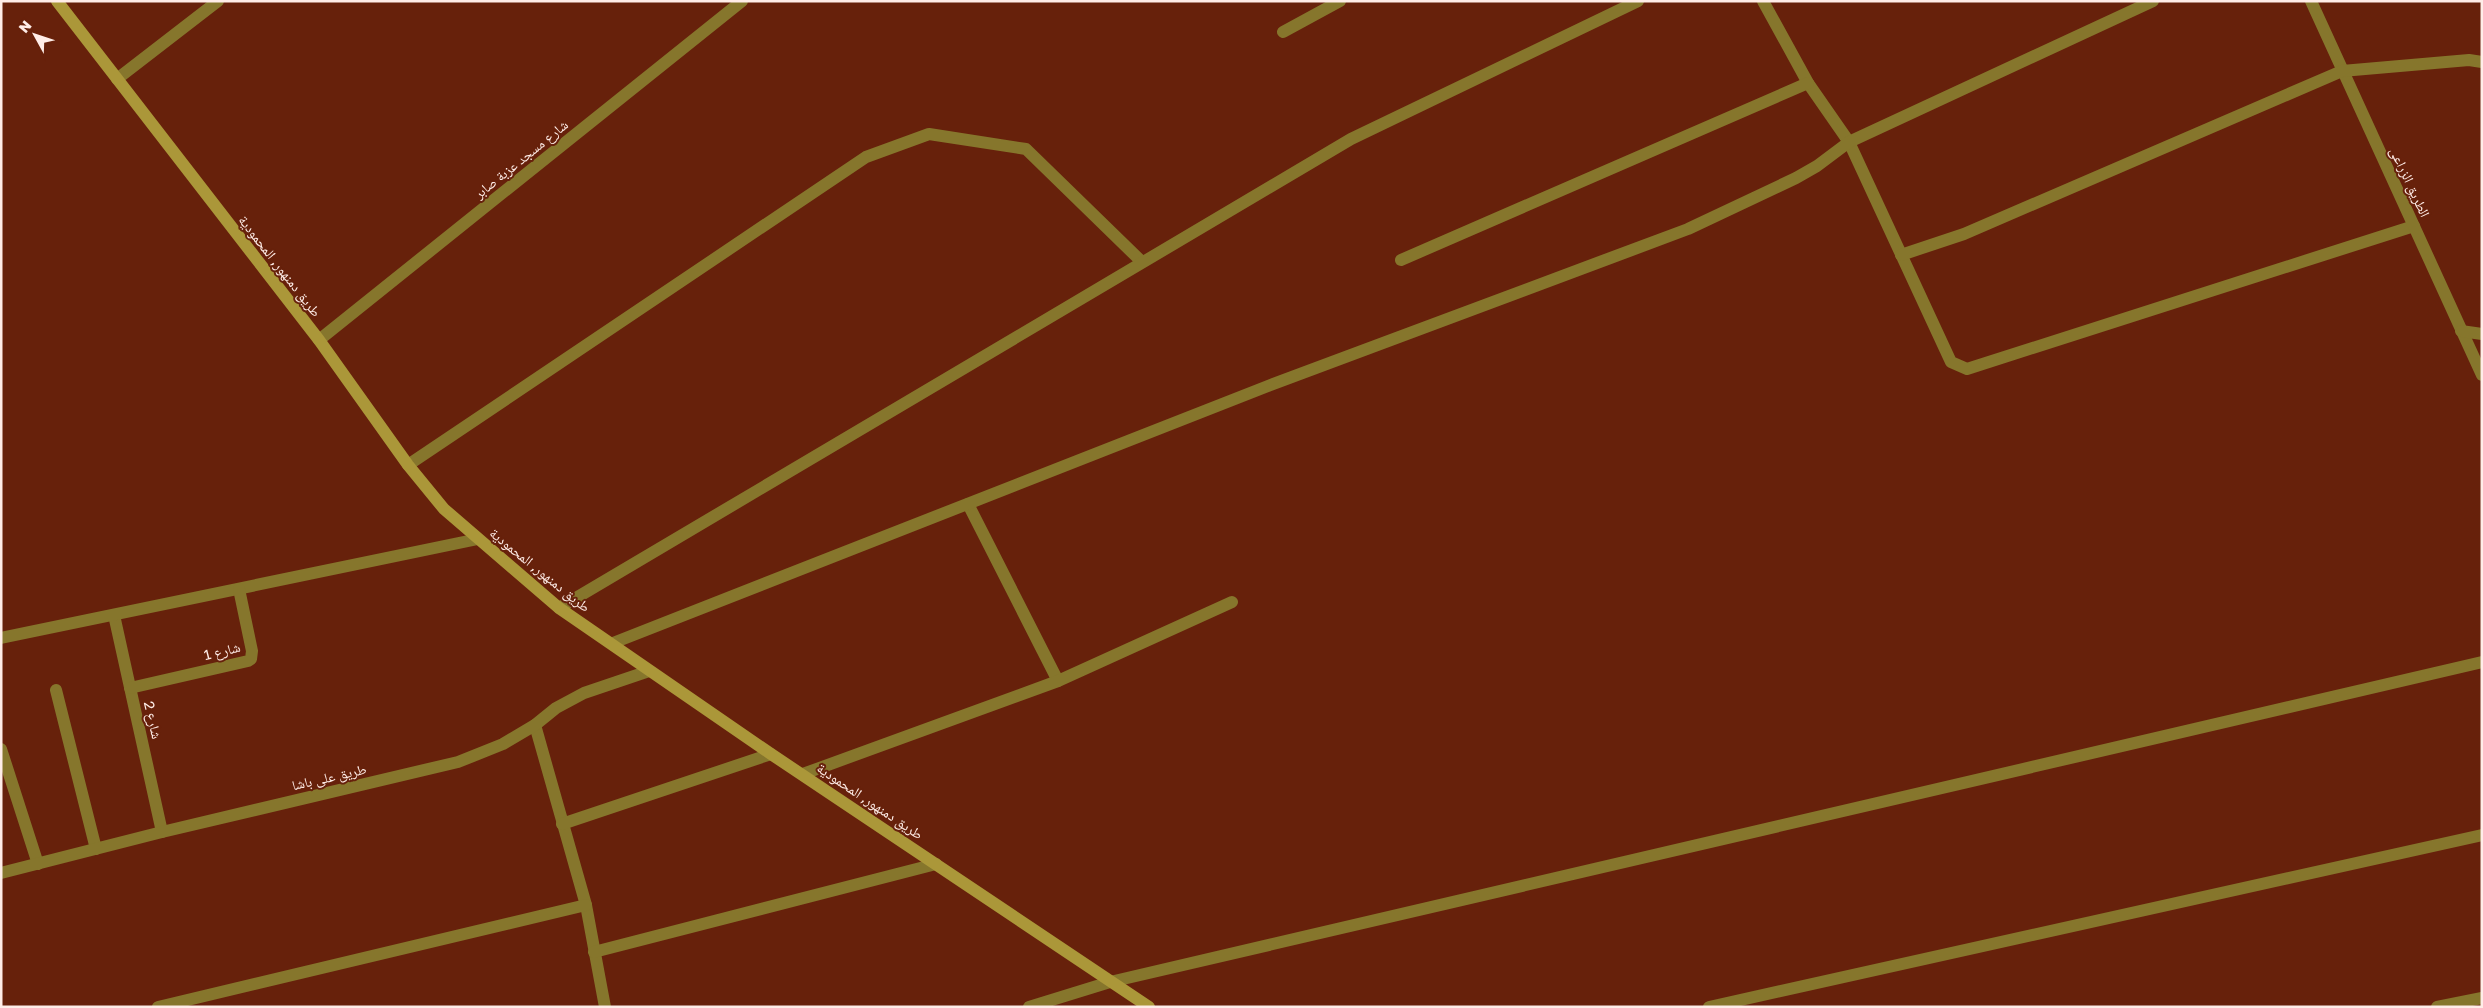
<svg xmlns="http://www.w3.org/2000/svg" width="2483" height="1008" viewBox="0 0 2483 1008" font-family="'Golos Text','Noto Naskh Arabic',sans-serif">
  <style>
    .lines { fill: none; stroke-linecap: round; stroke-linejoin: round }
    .street { stroke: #86762c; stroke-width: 12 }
    .secondary { stroke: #ab9739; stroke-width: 12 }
    .labels { text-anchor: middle; stroke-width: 4; stroke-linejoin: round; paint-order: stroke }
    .street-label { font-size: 14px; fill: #ffede8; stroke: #67210b }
  </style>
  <rect width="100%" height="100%" fill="#67210b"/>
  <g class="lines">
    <g class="street">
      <path d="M1763,1L1808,83L1849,142L1951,362L1967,369L2414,226"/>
      <path d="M2311,1L2482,375"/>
      <path d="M1283,32L1340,1"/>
      <path d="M117,79L218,1"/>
      <path d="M1901,255L1964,234L2342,71L2469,60L2482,62"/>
      <path d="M1401,260L1808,83"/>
      <path d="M2461,331L2482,334"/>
      <path d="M319,340L742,1"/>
      <path d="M408,465L866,157L929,134L1026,149L1142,262"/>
      <path d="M968,504L1058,681"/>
      <path d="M559,608L1351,139L1638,1"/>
      <path d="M114,615L162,832"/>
      <path d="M1,638L478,539"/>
      <path d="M613,643L1268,386L1688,229L1796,178L1817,166L1849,142L2153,1"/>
      <path d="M130,688L248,661L251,659L252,651L239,589"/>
      <path d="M56,690L96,849"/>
      <path d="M535,725L586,905L605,1007"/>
      <path d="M1,749L38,864"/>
      <path d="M803,774L1058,681L1232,602"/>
      <path d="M562,824L771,754"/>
      <path d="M1,873L162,832L458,762L503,744L535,725L556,708L584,693L649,671"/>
      <path d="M594,952L936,864"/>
      <path d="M158,1007L586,905"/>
      <path d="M1029,1007L1110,982L2482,662"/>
      <path d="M1709,1007L2482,835"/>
      <path d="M2437,1007L2482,998"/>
    </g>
    <path class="secondary" d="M57,1L319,340L408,465L444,509L559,608L771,754L1149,1007"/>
  </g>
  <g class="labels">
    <g class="street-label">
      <text transform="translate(521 159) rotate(-39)" y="5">شارع مسجد عزبة صابر</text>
      <text transform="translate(2410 182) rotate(65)" y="5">الطريق الزراعى</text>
      <text transform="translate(280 266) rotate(52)" y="5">طريق دمنهور, المحمودية</text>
      <text transform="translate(540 570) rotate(39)" y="5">طريق دمنهور, المحمودية</text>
      <text transform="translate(222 651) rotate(-14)" y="5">شارع 1</text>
      <text transform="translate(153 720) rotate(77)" y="5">شارع 2</text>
      <text transform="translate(329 777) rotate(-13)" y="5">طريق على باشا</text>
      <text transform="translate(870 801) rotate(34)" y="5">طريق دمنهور, المحمودية</text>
    </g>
  </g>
  <rect width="2483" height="1008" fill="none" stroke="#ffede8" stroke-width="5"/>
  <g transform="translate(35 35) rotate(310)" stroke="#67210b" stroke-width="4" paint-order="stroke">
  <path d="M0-4L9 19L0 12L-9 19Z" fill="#ffede8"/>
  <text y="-8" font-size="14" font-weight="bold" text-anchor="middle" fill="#ffede8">N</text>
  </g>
</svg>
